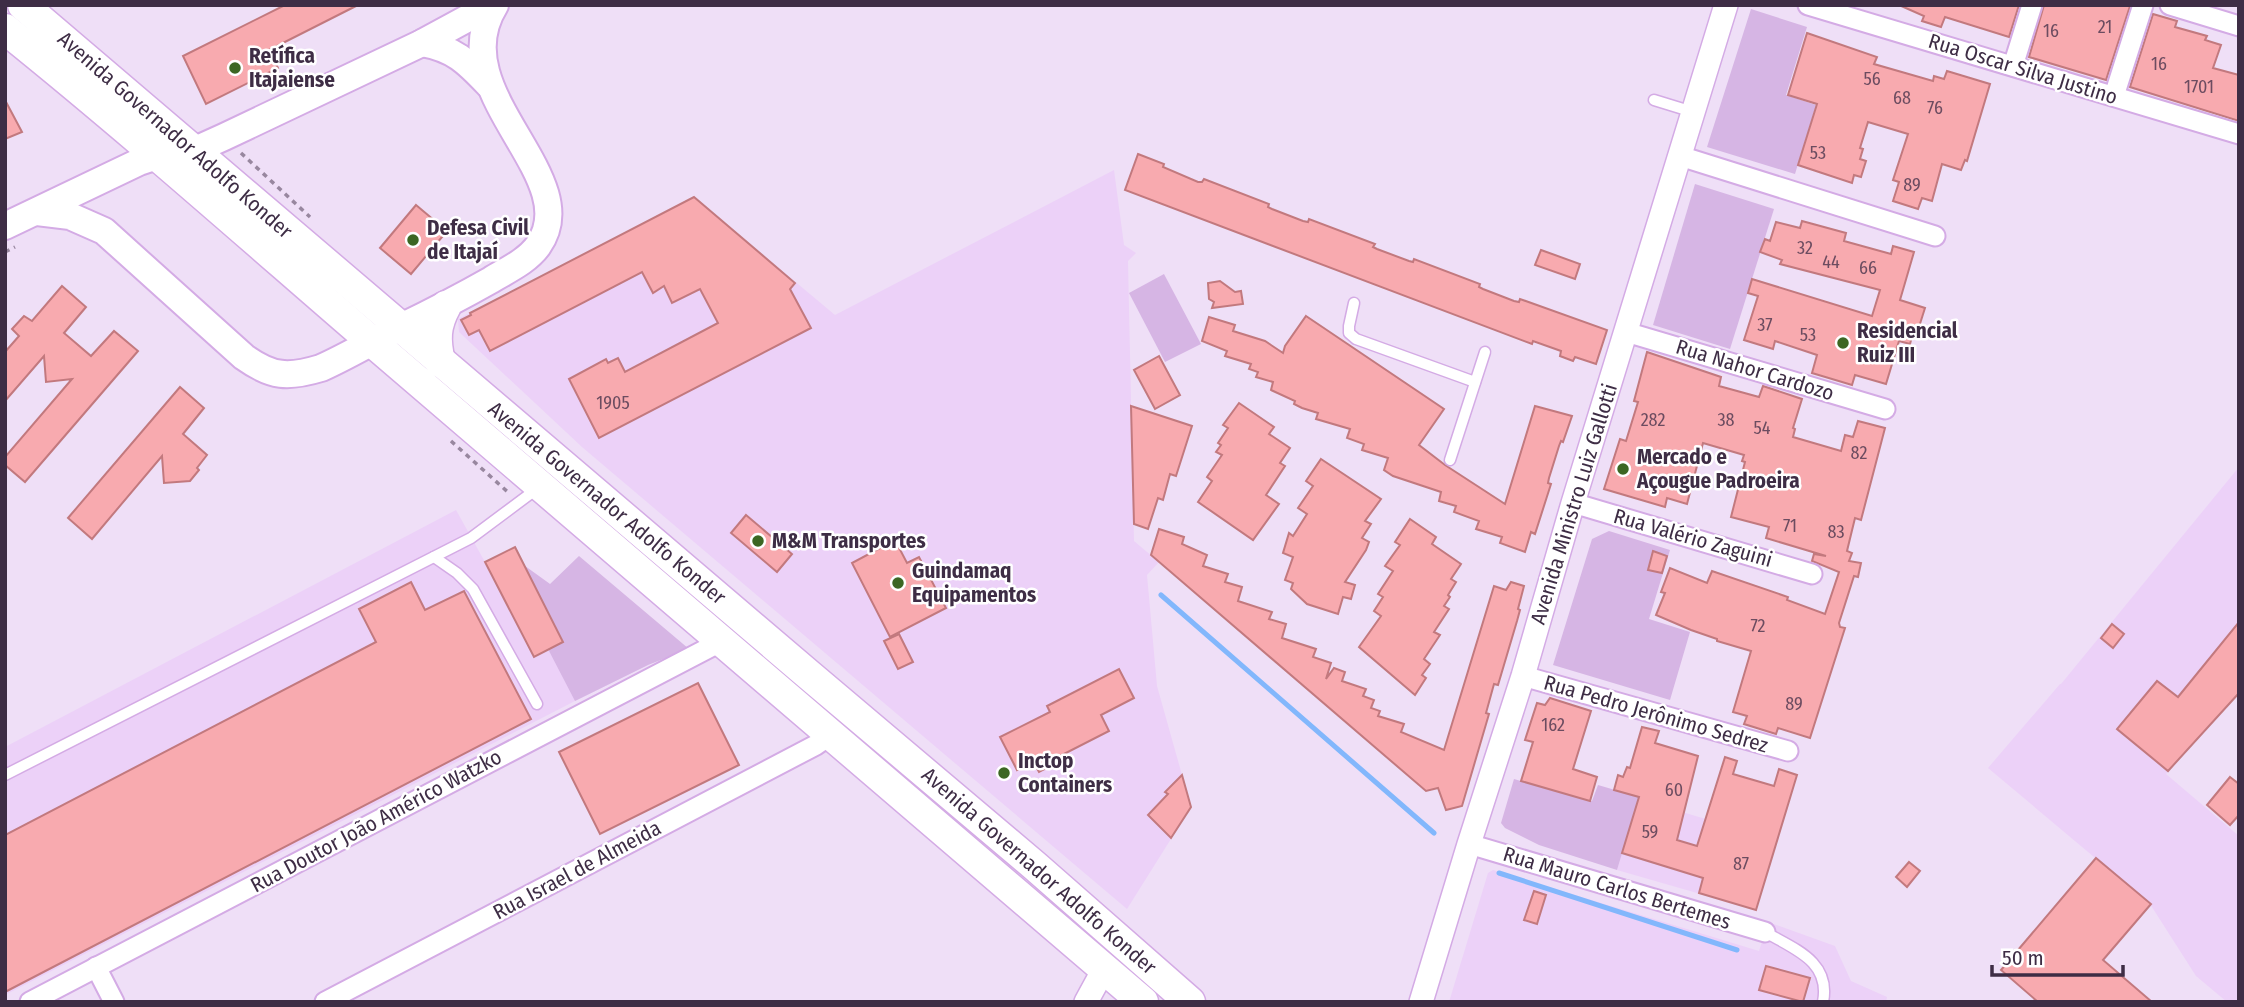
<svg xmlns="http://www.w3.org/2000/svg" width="2244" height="1007" viewBox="0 0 2244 1007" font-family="'Fira Sans Condensed',sans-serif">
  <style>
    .built { fill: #ecd1f8 }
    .green { fill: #d6b5e4 }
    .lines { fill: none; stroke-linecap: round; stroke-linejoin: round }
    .stream { stroke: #82b7fc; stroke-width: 5 }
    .building { fill: #f8aaaf; stroke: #c2797e; stroke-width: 2 }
    .service-casing { stroke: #d4abe5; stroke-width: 13 }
    .minor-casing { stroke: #d4abe5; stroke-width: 23 }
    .tertiary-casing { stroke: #d4abe5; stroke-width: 26 }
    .secondary-casing { stroke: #d4abe5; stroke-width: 30 }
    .primary-casing { stroke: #d4abe5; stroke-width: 33 }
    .path { stroke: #98879f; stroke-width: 3.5; stroke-dasharray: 5 5; stroke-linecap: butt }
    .service { stroke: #fff; stroke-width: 10 }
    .minor { stroke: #fff; stroke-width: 19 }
    .tertiary { stroke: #fff; stroke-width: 23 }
    .secondary { stroke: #fff; stroke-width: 26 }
    .primary { stroke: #fff; stroke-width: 30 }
    .poi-dot { fill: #3c6623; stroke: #fff; stroke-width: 2.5 }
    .labels { text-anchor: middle; stroke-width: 5; stroke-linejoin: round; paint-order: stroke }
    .number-label { font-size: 18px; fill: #6c4c60 }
    .poi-label { font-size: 21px; font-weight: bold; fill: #3e2d45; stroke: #fff; text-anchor: start }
    .street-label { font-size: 21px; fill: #3e2d45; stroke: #fff }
  </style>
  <rect width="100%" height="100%" fill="#efdff7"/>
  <g class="built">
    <path d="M1114,170L1124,245L1136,253L1128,261L1134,541L1159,562L1147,575L1157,686L1191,807L1127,909L582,447L459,332L458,319L694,197L835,315Z"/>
    <path d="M2239,467V693L2166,774L2239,836V1002H2227L2196,976L2150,904L1988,768L2060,684H2061Z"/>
    <path d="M456,510L485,562L515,547L525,566L550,584L648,665L575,701L5,995V992L531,719L464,590L425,610L411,582L359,609L376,642L5,835V747Z"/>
    <path d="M1638,799L1777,840L1756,910L1617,870Z"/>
    <path d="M1493,870L1759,951L1768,922L1835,946L1851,981L1887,997L1886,1002H1449L1488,873Z"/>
  </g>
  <g class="green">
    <path d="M1751,9L1807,27L1786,95L1816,105L1795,174L1707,147Z"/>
    <path d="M1695,184L1774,209L1730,349L1653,325Z"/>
    <path d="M1164,274L1201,344L1165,362L1129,293Z"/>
    <path d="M1609,531L1670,550L1649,619L1690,632L1670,700L1553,665L1592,539Z"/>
    <path d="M579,556L689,649L648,665L575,701L548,649L563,641L525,566L550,584Z"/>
    <path d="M1514,779L1592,801L1598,785L1639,797L1617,870L1539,845L1505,828L1501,823Z"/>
  </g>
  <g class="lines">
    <g class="stream">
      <path d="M1161,595L1434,833"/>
      <path d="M1499,873L1737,950"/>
    </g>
  </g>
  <g class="building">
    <path d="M285,5H358L269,50L278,68L206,104L183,56Z"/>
    <path d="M1899,5H2019L2009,37L1945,17L1941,27L1922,21L1924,16Z"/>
    <path d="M2044,5L2130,6L2106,80L2029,57Z"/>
    <path d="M2153,14L2177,21L2175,27L2207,36L2205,40L2221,45L2213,68L2239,75V121L2130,87Z"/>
    <path d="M1807,33L1877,57L1874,64L1933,81L1934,76L1944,79L1947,71L1990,84L1967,161L1965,160L1961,170L1942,164L1932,201L1922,198L1918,209L1893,201L1899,182L1893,180L1908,134L1868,122L1860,148L1863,149L1860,159L1866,161L1861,177L1854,175L1852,183L1798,165L1817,104L1788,95Z"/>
    <path d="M5,100L22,132L5,139Z"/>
    <path d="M1138,154L1164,164L1163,167L1198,182H1202L1204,179L1269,204L1268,207L1272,209L1303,221L1308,222L1309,219L1375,244L1373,247L1377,249L1409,261L1413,262L1414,259L1480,284L1479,287L1483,289L1514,301L1519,302L1520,299L1607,330L1596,364L1575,357L1573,361L1560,356L1561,351L1533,341L1532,344L1125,190Z"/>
    <path d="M694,197L795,283L790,289L811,328L599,438L569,379L606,359L608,363L618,358L625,372L718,323L700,289L672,303L664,286L653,293L642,272L490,351L479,330L469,335L461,320L471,315L470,313Z"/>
    <path d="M416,205L447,231L411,274L380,248Z"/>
    <path d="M1802,221L1846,233L1844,241L1891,254L1893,246L1914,252L1900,300L1925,308L1918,330L1914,329L1910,344L1899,341L1886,384L1855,375L1852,385L1812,373L1817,355L1775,341L1773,349L1744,340L1758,296L1748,293L1752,279L1872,316L1880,290L1780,264L1782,260L1760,252L1765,239L1770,241L1776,222L1800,228Z"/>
    <path d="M1541,250L1580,264L1575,279L1535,265Z"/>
    <path d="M1220,281L1235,292L1241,291L1243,304L1212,308L1214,302L1209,299L1208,283Z"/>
    <path d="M62,286L86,307L64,333L91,356L114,331L138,351L25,482L5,465V457L72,379L46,382L44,356L5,401V352L19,336L12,329L24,316L32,321Z"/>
    <path d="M1306,316L1444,409L1419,445L1445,465L1505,504L1535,406L1572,416L1563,442L1561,441L1559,446L1549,478L1548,483L1551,484L1535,534L1531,532L1525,552L1500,543L1502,537L1476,529L1479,521L1454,512L1456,506L1439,501L1441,492L1393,476L1384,470L1388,458L1362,450L1364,444L1347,438L1350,429L1316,419L1318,413L1302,408L1294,404L1295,401L1271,390L1273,382L1256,377L1258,372L1249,369L1251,364L1225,356L1227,351L1202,341L1209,317L1235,325L1233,331L1265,341L1283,353L1285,346Z"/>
    <path d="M1647,352L1721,377L1719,386L1759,397L1763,386L1802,399L1793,428L1795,429L1793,437L1841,451L1845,435L1853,437L1858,421L1885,428L1861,520L1855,518L1847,551L1852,553L1849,561L1861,563L1858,577L1854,576L1839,623L1840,627L1845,628L1810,738L1778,728L1776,734L1744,724L1747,716L1733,712L1751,651L1717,641V639L1691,630L1656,615L1665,593L1661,592L1670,568L1707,583L1712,571L1788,597L1787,600L1825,614L1839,572L1812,561L1814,554L1826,556L1766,538L1769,527L1731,517L1745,462L1742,461L1744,455L1703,443L1687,504L1667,498L1665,507L1604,489L1620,439L1626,441L1638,402L1634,401Z"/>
    <path d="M1159,356L1180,395L1155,409L1134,370Z"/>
    <path d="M180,387L204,408L183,434L207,455L197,468L199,470L190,481L164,483L162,456L92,539L68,518Z"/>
    <path d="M1239,403L1274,427L1269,434L1290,448L1280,463L1285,466L1266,495L1279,504L1253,540L1198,502L1212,481L1207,477L1222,455L1216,452L1221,445L1218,443L1228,428L1223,425Z"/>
    <path d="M1131,406L1192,426L1176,476L1170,474L1163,500L1158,498L1148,529L1134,524Z"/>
    <path d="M1321,459L1381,499L1365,521L1371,524L1362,538L1369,542L1366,550L1345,582L1355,585L1351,599L1343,597L1338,614L1307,604L1291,589L1293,583L1285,580L1293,557L1283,553L1289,533L1293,536L1307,514L1298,508L1313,486L1306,481Z"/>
    <path d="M746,515L792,554L777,572L731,533Z"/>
    <path d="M1410,519L1436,537L1432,544L1461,564L1451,579L1456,582L1448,595L1450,597L1444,606L1449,609L1434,632L1440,635L1424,659L1430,664L1422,675L1426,678L1415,695L1359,647L1381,616L1374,611L1383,597L1378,594L1393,571L1385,566L1400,545L1395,542Z"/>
    <path d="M1159,529L1184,537L1182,544L1207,555L1203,566L1228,574L1225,582L1242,587L1238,601L1272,612L1269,619L1286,624L1282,638L1316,649L1313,657L1331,663L1326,679L1334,668L1345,672L1342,681L1366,689L1363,696L1374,700L1371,708L1380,711L1378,716L1404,724L1401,732L1444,750L1494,586L1506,590L1511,582L1524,586L1518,609L1520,610L1517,621L1498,685L1494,684L1486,713L1489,714L1462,806L1446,810L1438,788L1426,791L1151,555Z"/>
    <path d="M895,540L907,563L919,557L946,608L890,637L852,563Z"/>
    <path d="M515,547L563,642L534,657L485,562Z"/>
    <path d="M1653,551L1667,556L1662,573L1648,570Z"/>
    <path d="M411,582L425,610L464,591L531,719L5,992V835L376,642L359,609Z"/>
    <path d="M2239,622V693L2168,771L2117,729L2157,681L2178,697Z"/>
    <path d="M2112,624L2124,634L2113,648L2101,638Z"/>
    <path d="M899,634L913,662L898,669L884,641Z"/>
    <path d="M1119,669L1134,698L1101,715L1109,731L1058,757L1060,761L1039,772L1033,761L1017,770L1000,737L1050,712L1047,706Z"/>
    <path d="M698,683L739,765L600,834L559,752Z"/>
    <path d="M1550,698L1591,711L1573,769L1597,777L1590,801L1521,781L1533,742L1525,740L1537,703L1545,705Z"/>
    <path d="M1642,727L1659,731L1655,743L1698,756L1677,840L1697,846L1725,757L1737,761L1733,774L1774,786L1779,769L1797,775L1756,910L1699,893L1703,878L1622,853L1639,797L1614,790L1618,775L1623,777L1627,767L1630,768Z"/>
    <path d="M1182,775L1191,807L1171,838L1148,815L1168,794L1165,792Z"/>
    <path d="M2230,777L2239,784V815L2230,825L2207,805Z"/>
    <path d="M2096,858L2151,904L2103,960L2152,1002H2038L2001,970Z"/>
    <path d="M1909,862L1920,871L1907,887L1896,877Z"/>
    <path d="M1534,891L1546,895L1537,924L1524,920Z"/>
    <path d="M1766,966L1810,978L1803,1002L1759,990Z"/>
  </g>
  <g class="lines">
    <defs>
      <g id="service">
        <path d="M1654,100L1693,112"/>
        <path d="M1354,303L1349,326V333L1356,339L1475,382"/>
        <path d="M1450,460L1485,352"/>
        <path d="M434,557L457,573L473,589L537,704"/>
        <path d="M5,775L471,538L538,488"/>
        <path d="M1765,932C1794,949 1831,961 1823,1002"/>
      </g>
      <g id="minor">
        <path d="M1808,5L2239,134"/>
        <path d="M2170,5L2239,26"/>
        <path d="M2013,66L2032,5"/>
        <path d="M2114,96L2143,5"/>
        <path d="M1680,156L1935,236"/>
        <path d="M1626,332L1885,409"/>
        <path d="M1573,503L1812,574"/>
        <path d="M1523,676L1788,751"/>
        <path d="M1469,844L1765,932"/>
        <path d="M96,967L114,1002"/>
        <path d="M30,1002L722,641"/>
        <path d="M325,1002L816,745L829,736"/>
      </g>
      <g id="tertiary">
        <path d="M1086,1002L1104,969"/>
        <path d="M1421,1002L1469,844L1523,676L1573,503L1726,5"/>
      </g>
      <g id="secondary">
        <path d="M422,43C455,49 467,62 489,85"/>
        <path d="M37,212L70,216L104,231L244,357C272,377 288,378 321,368C348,356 374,340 401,327C432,312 461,297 491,280C507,270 526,262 538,246C588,177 440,92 495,5"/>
        <path d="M5,226L139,162L157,156L193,151L224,137L422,43L492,5"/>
      </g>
      <g id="primary">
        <path d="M23,5L809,675L1035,866L1190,1002"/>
        <path d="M5,29C132,131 254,240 377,346C633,565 887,785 1143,1002"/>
        <path d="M440,362C435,340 435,326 446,306"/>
      </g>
    </defs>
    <use href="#service" class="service-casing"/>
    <use href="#minor" class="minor-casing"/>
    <use href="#tertiary" class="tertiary-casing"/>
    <use href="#secondary" class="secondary-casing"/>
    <use href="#primary" class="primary-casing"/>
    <g class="path">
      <path d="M241,153L310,217"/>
      <path d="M5,252L15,247"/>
      <path d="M451,441L510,494"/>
    </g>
    <use href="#service" class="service"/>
    <use href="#minor" class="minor"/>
    <use href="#tertiary" class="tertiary"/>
    <use href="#secondary" class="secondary"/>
    <use href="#primary" class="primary"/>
  </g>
  <g class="poi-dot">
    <circle cx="235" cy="68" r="7"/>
    <circle cx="413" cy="240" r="7"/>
    <circle cx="1843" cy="343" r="7"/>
    <circle cx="1623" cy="469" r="7"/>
    <circle cx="758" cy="541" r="7"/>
    <circle cx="898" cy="583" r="7"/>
    <circle cx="1004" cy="773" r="7"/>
  </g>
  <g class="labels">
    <g class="number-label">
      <text x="2105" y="33">21</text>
      <text x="2051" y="37">16</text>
      <text x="2159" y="70">16</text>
      <text x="1872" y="85">56</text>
      <text x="2199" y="93">1701</text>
      <text x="1902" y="104">68</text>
      <text x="1935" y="114">76</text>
      <text x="1818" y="159">53</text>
      <text x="1912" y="191">89</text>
      <text x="1805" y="254">32</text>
      <text x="1831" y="268">44</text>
      <text x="1868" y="274">66</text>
      <text x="1765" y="331">37</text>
      <text x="1808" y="341">53</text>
      <text x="613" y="409">1905</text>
      <text x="1653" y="426">282</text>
      <text x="1726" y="426">38</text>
      <text x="1762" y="434">54</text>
      <text x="1859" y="459">82</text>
      <text x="1790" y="532">71</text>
      <text x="1836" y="538">83</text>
      <text x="1758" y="632">72</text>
      <text x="1794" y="710">89</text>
      <text x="1553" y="731">162</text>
      <text x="1674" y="796">60</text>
      <text x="1650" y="838">59</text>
      <text x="1741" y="870">87</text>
    </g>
    <g class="poi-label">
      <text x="249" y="63">Retífica<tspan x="249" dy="24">Itajaiense</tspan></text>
      <text x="427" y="235">Defesa Civil<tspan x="427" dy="24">de Itajaí</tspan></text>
      <text x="1857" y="338">Residencial<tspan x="1857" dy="24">Ruiz III</tspan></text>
      <text x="1637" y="464">Mercado e<tspan x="1637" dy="24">Açougue Padroeira</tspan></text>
      <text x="772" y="548">M&amp;M Transportes</text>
      <text x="912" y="578">Guindamaq<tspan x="912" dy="24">Equipamentos</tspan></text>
      <text x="1018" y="768">Inctop<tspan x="1018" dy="24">Containers</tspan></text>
    </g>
    <g class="street-label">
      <text transform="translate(2023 69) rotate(17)" y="7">Rua Oscar Silva Justino</text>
      <text transform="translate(175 135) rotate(41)" y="7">Avenida Governador Adolfo Konder</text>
      <text transform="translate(1755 370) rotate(17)" y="7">Rua Nahor Cardozo</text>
      <text transform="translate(607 503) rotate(40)" y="7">Avenida Governador Adolfo Konder</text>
      <text transform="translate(1574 504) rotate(-73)" y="7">Avenida Ministro Luiz Gallotti</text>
      <text transform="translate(1693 538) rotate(16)" y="7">Rua Valério Zaguini</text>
      <text transform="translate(1656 714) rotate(16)" y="7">Rua Pedro Jerônimo Sedrez</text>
      <text transform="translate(376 821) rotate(-28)" y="7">Rua Doutor João Américo Watzko</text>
      <text transform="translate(577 870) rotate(-28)" y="7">Rua Israel de Almeida</text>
      <text transform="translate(1039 871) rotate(41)" y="7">Avenida Governador Adolfo Konder</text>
      <text transform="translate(1617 888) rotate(17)" y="7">Rua Mauro Carlos Bertemes</text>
    </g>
  </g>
  <rect width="2244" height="1007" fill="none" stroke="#3e2d45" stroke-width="14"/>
  <path d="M1992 965v10h131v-10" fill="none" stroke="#3e2d45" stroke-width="3.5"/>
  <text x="2002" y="965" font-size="21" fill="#3e2d45" stroke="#ffffff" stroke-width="5" paint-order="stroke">50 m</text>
</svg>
